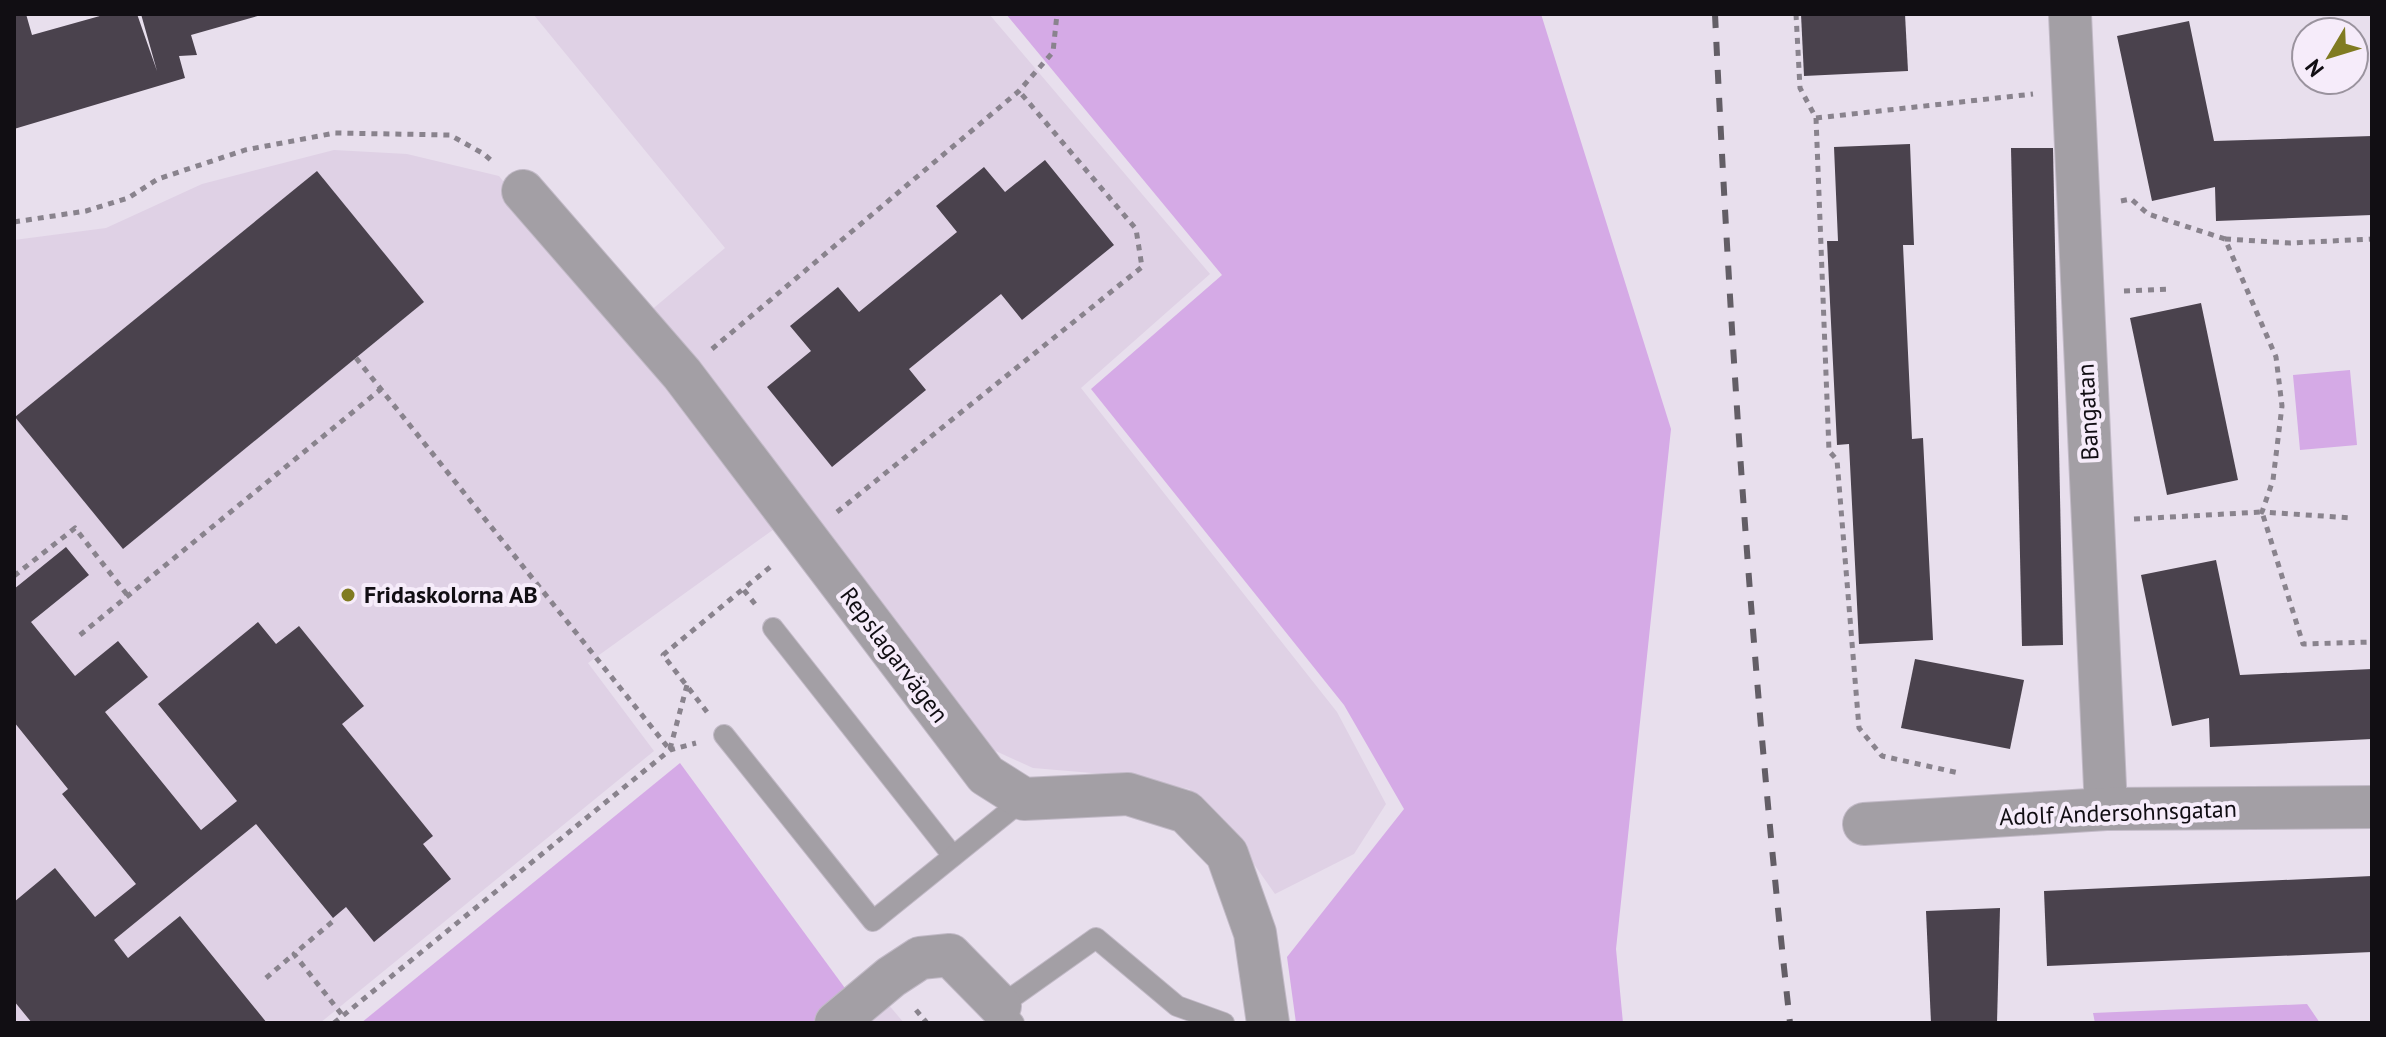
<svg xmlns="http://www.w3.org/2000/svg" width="2386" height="1037" viewBox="0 0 2386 1037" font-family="'PT Sans',sans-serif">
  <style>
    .built { fill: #dfd1e5 }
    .green { fill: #d5aae6 }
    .building { fill: #4a424d }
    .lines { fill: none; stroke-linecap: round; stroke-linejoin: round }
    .service-casing { stroke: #c1b9c6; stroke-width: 22 }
    .minor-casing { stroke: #c1b9c6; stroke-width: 44 }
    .path { stroke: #89838d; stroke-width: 5; stroke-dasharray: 6 6; stroke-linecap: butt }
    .service { stroke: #a39fa5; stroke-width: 20 }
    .minor { stroke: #a39fa5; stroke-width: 42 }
    .rail { stroke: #635e66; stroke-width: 6; stroke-dasharray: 14 14; stroke-linecap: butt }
    .poi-dot { fill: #807b21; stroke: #f6ecfa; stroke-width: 3 }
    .labels { text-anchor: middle; stroke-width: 8; stroke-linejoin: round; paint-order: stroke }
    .street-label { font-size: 24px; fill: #110e13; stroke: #f6ecfa }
    .poi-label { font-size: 24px; font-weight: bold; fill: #110e13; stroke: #f6ecfa; text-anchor: start }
  </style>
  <rect width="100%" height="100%" fill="#e8dfed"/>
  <g class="built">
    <path d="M533,14H989L1210,274L1081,388L1337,712L1386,804L1354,854L1275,894L1237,840L1189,789L1116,775L1033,768L989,748L649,312L725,248Z"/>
    <path d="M334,150L407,154L499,176L777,527L588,663L654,751L320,1023H14V240L106,228L202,184Z"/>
    <path d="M887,1003L904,1023H862Z"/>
  </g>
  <g class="green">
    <path d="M1006,14H1541L1671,429L1616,949L1623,1023H1296L1287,957L1404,809L1344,705L1091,389L1222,275Z"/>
    <path d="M2350,370L2357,445L2300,450L2293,375Z"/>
    <path d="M680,763L850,995L814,1023H361Z"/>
    <path d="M2307,1004L2320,1023H2095L2093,1013Z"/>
  </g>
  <g class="building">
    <path d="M14,14H26L32,35L107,14H137L157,71L141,14L261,15L191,35L197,55L179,56L185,78L14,129Z"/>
    <path d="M1801,14H1905L1908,71L1804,76Z"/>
    <path d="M2189,21L2214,141L2372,136V215L2216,221L2215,187L2152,201L2117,36Z"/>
    <path d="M1910,144L1914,245H1903L1912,439L1923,438L1933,640L1859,644L1849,444L1837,445L1827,241H1838L1834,147Z"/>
    <path d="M2011,148H2053L2063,645L2022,646Z"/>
    <path d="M1045,160L1114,245L1022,320L1001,294L909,369L926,390L832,467L767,387L811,351L790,326L838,287L859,312L957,232L936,206L984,167L1005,192Z"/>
    <path d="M317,171L424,302L123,549L15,417Z"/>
    <path d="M2201,303L2238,480L2167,495L2130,318Z"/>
    <path d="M66,547L89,575L31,622L75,676L118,641L148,677L105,712L201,830L237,801L158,704L258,622L276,644L299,626L364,706L342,724L433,836L423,844L451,879L374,942L346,907L333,918L256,824L114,940L128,958L180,916L267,1023H32L14,1001V902L55,868L95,917L136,884L62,794L68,789L14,722V589Z"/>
    <path d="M2216,560L2240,675L2372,669V739L2210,747L2209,718L2172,726L2141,575Z"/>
    <path d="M1915,659L2024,680L2010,749L1901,728Z"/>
    <path d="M2372,876V952L2047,966L2044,891Z"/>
    <path d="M2000,908L1997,1023H1931L1926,911Z"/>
  </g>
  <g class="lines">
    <defs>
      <g id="service">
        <path d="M773,628L953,856"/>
        <path d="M724,735L873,921L1024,799"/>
        <path d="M1014,1023L1000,1006L1096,938L1177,1006L1224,1023"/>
      </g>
      <g id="minor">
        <path d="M2070,14L2106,809"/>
        <path d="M523,191L682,374L986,775L1024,799L1128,794L1186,812L1227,854L1255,933L1268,1023"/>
        <path d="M1864,824L2106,809L2372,807"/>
        <path d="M836,1023L891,977L920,958L950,955L1000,1006"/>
      </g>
    </defs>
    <use href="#service" class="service-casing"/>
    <use href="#minor" class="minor-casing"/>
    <g class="path">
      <path d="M1796,14L1800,88L1816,118L1829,451L1837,460L1859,728L1882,756L1959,773"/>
      <path d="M1816,118L2033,94"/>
      <path d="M2121,201L2131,199L2148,214L2225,239L2276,357L2282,406L2273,480L2262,512L2352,518"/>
      <path d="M14,222L86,211L128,198L158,179L245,150L335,133L450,135L484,154L494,163"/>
      <path d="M2225,239L2290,243L2372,239"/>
      <path d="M2124,291L2170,289"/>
      <path d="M712,349L1019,91L1053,52L1057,14"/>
      <path d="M356,358L670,750"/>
      <path d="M837,512L1142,267L1136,229L1019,91"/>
      <path d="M2134,519L2262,512L2303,644L2372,642"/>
      <path d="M14,576L75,528L128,596"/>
      <path d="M755,604L743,589L774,564"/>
      <path d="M80,635L381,389"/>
      <path d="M707,712L663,655L743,589"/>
      <path d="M670,749L687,685"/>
      <path d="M332,922L294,954L343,1016"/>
      <path d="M266,978L294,954"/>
      <path d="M916,1010L927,1023"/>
      <path d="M334,1023L670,750L696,743"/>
    </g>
    <use href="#service" class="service"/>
    <use href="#minor" class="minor"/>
    <path class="rail" d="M1715,14C1731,351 1753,688 1790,1023"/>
  </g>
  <circle class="poi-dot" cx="348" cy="595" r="8"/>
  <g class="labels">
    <g class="street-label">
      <text transform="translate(2088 412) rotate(-93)" y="8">Bangatan</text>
      <text transform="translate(894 655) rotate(53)" y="8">Repslagarvägen</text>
      <text transform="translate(2118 813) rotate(-2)" y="8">Adolf Andersohnsgatan</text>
    </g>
    <g class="poi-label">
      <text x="364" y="603">Fridaskolorna AB</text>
    </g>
  </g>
  <rect width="2386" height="1037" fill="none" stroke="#110e13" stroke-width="32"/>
  <g transform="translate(2330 56) rotate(232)"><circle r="38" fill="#f6ecfa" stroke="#9a939e" stroke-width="2"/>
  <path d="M0-6L14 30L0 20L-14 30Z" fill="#807b21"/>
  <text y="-12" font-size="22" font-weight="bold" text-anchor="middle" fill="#110e13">N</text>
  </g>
</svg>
